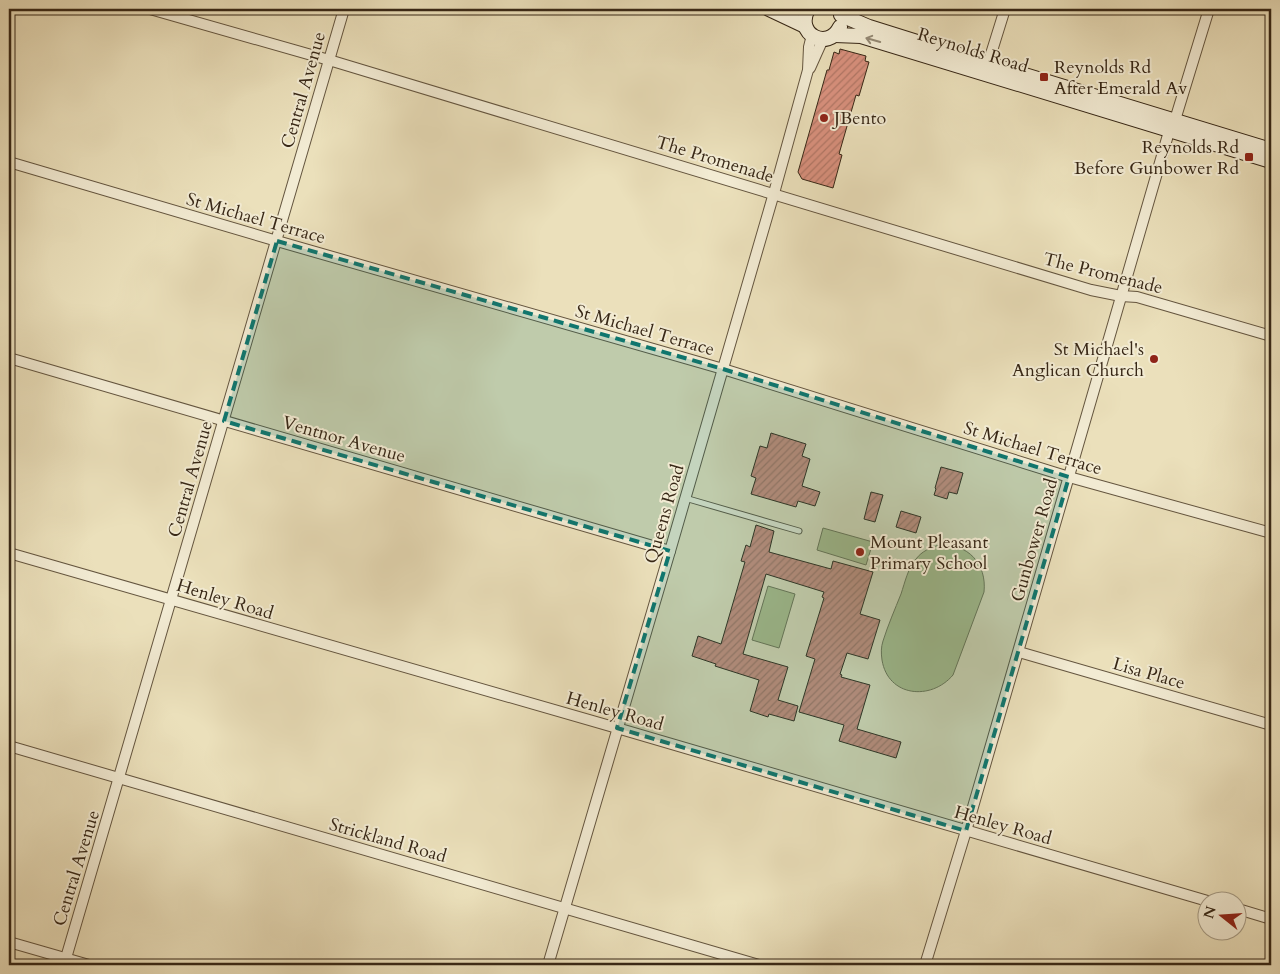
<svg xmlns="http://www.w3.org/2000/svg" width="1280" height="974" viewBox="0 0 1280 974" font-family="Cardo,serif">
  <style>
    .garden { fill: #bbc18d; stroke: #797452 }
    .building { fill: url(#building-hatch); stroke: #372716 }
    .lines { fill: none; stroke-linecap: round; stroke-linejoin: round }
    .lane-casing { stroke: #64553f; stroke-width: 7 }
    .street-casing { stroke: #64553f; stroke-width: 12 }
    .secondary-casing { stroke: #372716; stroke-width: 16 }
    .lane { stroke: #f2ebd3; stroke-width: 5 }
    .street { stroke: #f2ebd3; stroke-width: 10 }
    .secondary { stroke: #f2ebd3; stroke-width: 14 }
    .oneway { stroke: #948974 }
    .marked { fill: #0f766e; fill-opacity: 0.2; stroke: #0f766e; stroke-width: 4; stroke-dasharray: 10 6; stroke-linejoin: round }
    .poi-dot { fill: #8f2418; stroke: #f2ebd3; stroke-width: 2 }
    .labels { text-anchor: middle; stroke-width: 4; stroke-linejoin: round; paint-order: stroke }
    .street-label { font-size: 18px; fill: #372716; stroke: #f2ebd3 }
    .poi-label { font-size: 18px; fill: #372716; stroke: #f2ebd3; text-anchor: start }
  </style>
  <defs>
    <pattern id="building-hatch" width="6" height="6" patternUnits="userSpaceOnUse" patternTransform="scale(1.25)"><rect width="6" height="6" fill="#d8907d"/><path d="M-1 1l2-2M0 6l6-6M5 7l2-2" fill="none" stroke="#b07665"/></pattern>
  </defs>
  <rect width="100%" height="100%" fill="#ebe0bb"/>
  <filter id="stains"><feTurbulence type="fractalNoise" baseFrequency=".004" numOctaves="4"/><feColorMatrix values="0 0 0 0 .2 0 0 0 0 .09 0 0 0 0 .02 0 0 0 .5 -.17"/></filter>
  <radialGradient id="worn" r=".72"><stop offset=".6" stop-color="#630" stop-opacity="0"/><stop offset="1" stop-color="#630" stop-opacity=".3"/></radialGradient>
  <g class="garden">
    <path d="M823,528L873,542L866,565L817,550Z"/>
    <path d="M939,545C968,543 987,564 984,592L953,675C931,701 888,697 882,660C881,653 881,647 883,641C888,625 895,609 901,594C905,582 908,568 916,559C922,551 930,548 939,545Z"/>
    <path d="M768,586L795,594L779,648L752,640Z"/>
  </g>
  <g class="building">
    <path d="M840,49L866,56L865,61L869,62L859,96L856,95L839,154L842,155L833,188L802,179L798,172L827,70H829L834,52L839,54Z"/>
    <path d="M771,433L806,444L802,456L810,459L802,486L820,492L815,506L798,501L796,507L751,494L756,478L751,476L760,446L767,448Z"/>
    <path d="M941,467L963,473L957,494L949,492L947,499L934,495L936,489L935,488Z"/>
    <path d="M871,492L883,495L875,522L864,519Z"/>
    <path d="M901,511L921,517L916,533L896,527Z"/>
    <path d="M756,525L774,531L769,552L831,569L833,561L873,572L860,614L880,620L868,659L847,653L840,674L842,675L841,677L870,685L857,729L901,742L896,758L839,741L844,725L799,712L815,659L806,656L824,598L822,597L824,592L766,574L743,654L788,667L778,700L798,706L794,721L769,714L768,717L750,711L759,680L715,666L716,664L692,656L698,636L721,644L745,562L741,561L746,545L750,547Z"/>
  </g>
  <g class="lines">
    <defs>
      <path id="lane" d="M685,498L799,531"/>
      <g id="street">
        <path d="M150,9L329,60L1091,290L1121,296L1137,297L1271,336"/>
        <path d="M810,68L823,39"/>
        <path d="M986,70L1005,9"/>
        <path d="M9,162L277,241L723,369L1069,477L1271,533"/>
        <path d="M9,358L670,551"/>
        <path d="M9,553L617,728L1211,902"/>
        <path d="M1019,652L1271,725"/>
        <path d="M9,746L759,965"/>
        <path d="M1238,909L1271,919"/>
        <path d="M9,942L89,965"/>
        <path d="M66,958L344,9"/>
        <path d="M548,965L670,551L774,193L808,70L809,47L812,35"/>
        <path d="M925,965L966,831L1168,135L1175,120L1209,9"/>
      </g>
      <g id="secondary">
        <path d="M769,9L805,26"/>
        <path d="M808,9C794,34 828,52 840,27"/>
        <path d="M841,15L869,27L920,43L1271,150"/>
        <path d="M835,35L861,36L1271,161"/>
      </g>
    </defs>
    <use href="#lane" class="lane-casing"/>
    <use href="#street" class="street-casing"/>
    <use href="#secondary" class="secondary-casing"/>
    <use href="#lane" class="lane"/>
    <use href="#street" class="street"/>
    <use href="#secondary" class="secondary"/>
  </g>
  <defs><path id="oneway-shaft" d="M-6 0H5M1.5-3L5.5 0L1.5 3" fill="none" stroke-width="1.6" stroke-linecap="round" stroke-linejoin="round" transform="scale(1.25)"/></defs>
  <use class="oneway" href="#oneway-shaft" transform="translate(873 40) rotate(-164)"/>
  <path class="marked" d="M277,241L723,369L1069,477L966,831L617,728L670,551L224,421Z"/>
  <g class="poi-dot">
    <rect x="1039" y="72" width="10" height="10" rx="2.5"/>
    <circle cx="824" cy="118" r="5"/>
    <rect x="1244" y="152" width="10" height="10" rx="2.5"/>
    <circle cx="1154" cy="359" r="5"/>
    <circle cx="860" cy="552" r="5"/>
  </g>
  <g class="labels">
    <g class="street-label">
      <text transform="translate(973 50) rotate(17)" y="6">Reynolds Road</text>
      <text transform="translate(303 90) rotate(-74)" y="6">Central Avenue</text>
      <text transform="translate(715 159) rotate(17)" y="6">The Promenade</text>
      <text transform="translate(256 218) rotate(16)" y="6">St Michael Terrace</text>
      <text transform="translate(1103 273) rotate(14)" y="6">The Promenade</text>
      <text transform="translate(645 330) rotate(16)" y="6">St Michael Terrace</text>
      <text transform="translate(344 439) rotate(16)" y="6">Ventnor Avenue</text>
      <text transform="translate(1033 448) rotate(17)" y="6">St Michael Terrace</text>
      <text transform="translate(190 479) rotate(-74)" y="6">Central Avenue</text>
      <text transform="translate(664 514) rotate(-74)" y="6">Queens Road</text>
      <text transform="translate(1034 540) rotate(-74)" y="6">Gunbower Road</text>
      <text transform="translate(225 599) rotate(17)" y="6">Henley Road</text>
      <text transform="translate(1149 673) rotate(16)" y="6">Lisa Place</text>
      <text transform="translate(615 711) rotate(16)" y="6">Henley Road</text>
      <text transform="translate(1003 825) rotate(16)" y="6">Henley Road</text>
      <text transform="translate(388 840) rotate(16)" y="6">Strickland Road</text>
      <text transform="translate(76 868) rotate(-73)" y="6">Central Avenue</text>
    </g>
    <g class="poi-label">
      <text x="1054" y="73">Reynolds Rd<tspan x="1054" dy="21">After Emerald Av</tspan></text>
      <text x="834" y="124">JBento</text>
      <text x="1239" y="153" text-anchor="end">Reynolds Rd<tspan x="1239" dy="21">Before Gunbower Rd</tspan></text>
      <text x="1144" y="355" text-anchor="end">St Michael's<tspan x="1144" dy="21">Anglican Church</tspan></text>
      <text x="870" y="548">Mount Pleasant<tspan x="870" dy="21">Primary School</tspan></text>
    </g>
  </g>
  <rect width="1280" height="974" fill="none" stroke="#ebe0bb" stroke-width="30"/>
  <rect x="10" y="10" width="1260" height="954" fill="none" stroke="#372716" stroke-width="2.5"/>
  <rect x="15" y="15" width="1250" height="944" fill="none" stroke="#372716"/>
  <g transform="translate(1222 916) rotate(287)"><circle r="24" fill="#f2ebd3" stroke="#a79d87"/>
  <path d="M0-4L9 19L0 12L-9 19Z" fill="#8f2418"/>
  <text y="-8" font-size="14" font-weight="bold" text-anchor="middle" fill="#372716">N</text>
  </g>
  <rect width="100%" height="100%" filter="url(#stains)"/>
  <rect width="100%" height="100%" fill="url(#worn)"/>
</svg>
